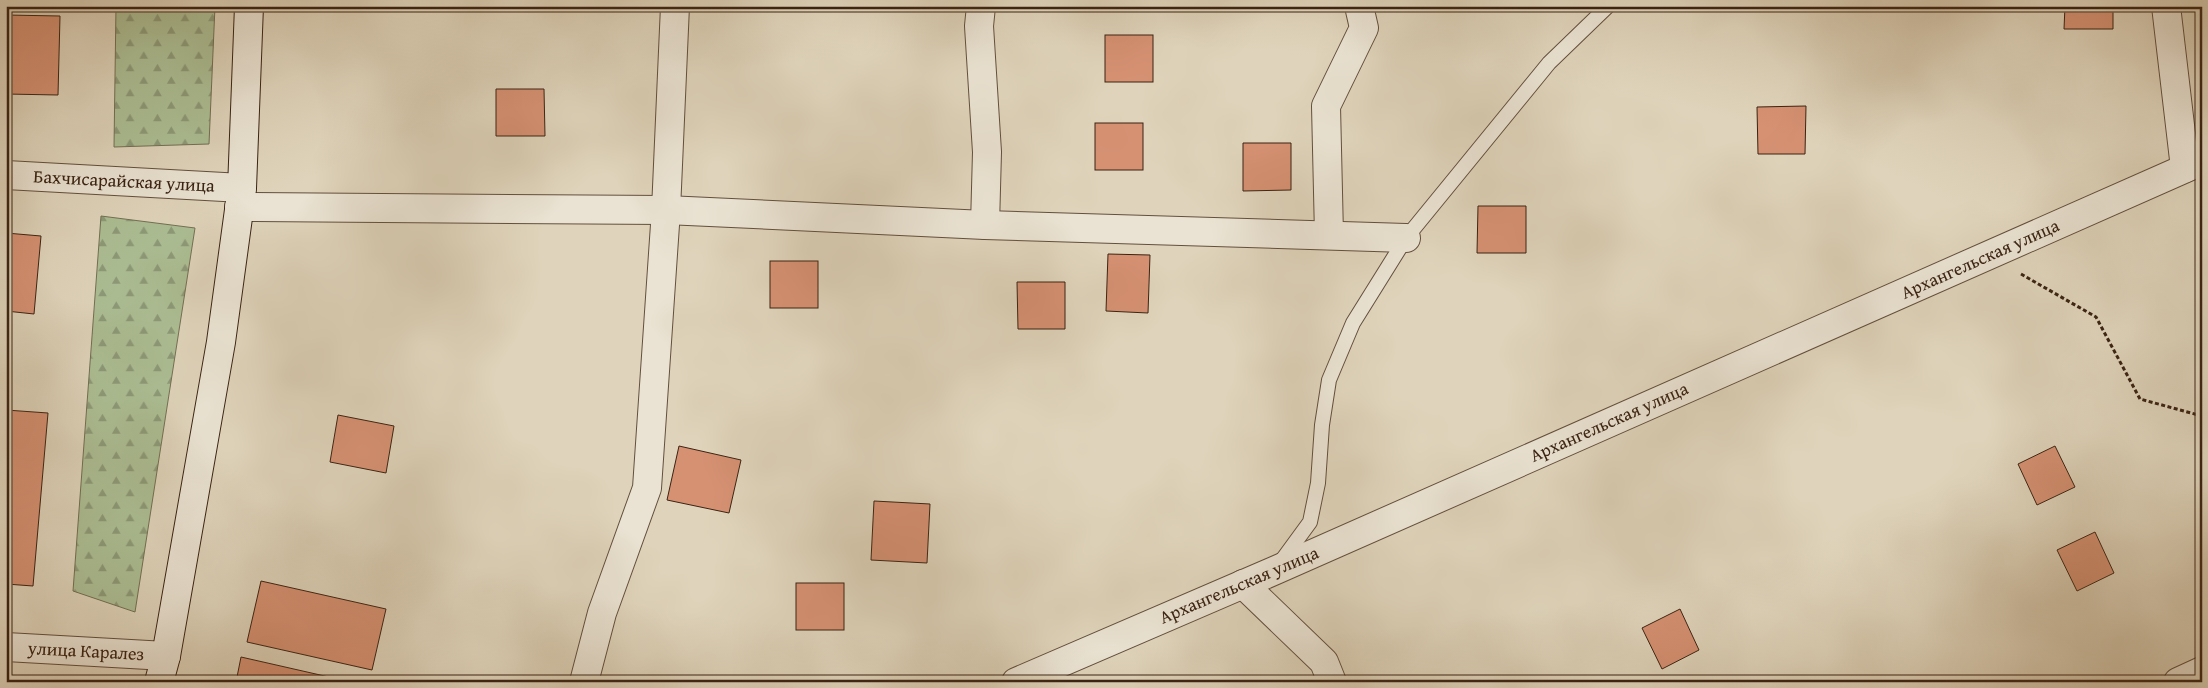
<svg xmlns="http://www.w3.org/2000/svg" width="2208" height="688" viewBox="0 0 2208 688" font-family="'Gentium Book Plus',serif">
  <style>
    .forest { fill: url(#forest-firs); stroke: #737054 }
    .building { fill: #d69173; stroke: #3a2313 }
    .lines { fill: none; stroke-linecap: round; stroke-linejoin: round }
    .service-casing { stroke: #634f3d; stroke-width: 16 }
    .minor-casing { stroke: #634f3d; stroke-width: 30 }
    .secondary-casing { stroke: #3a2313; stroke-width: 30 }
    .path { stroke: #3a2313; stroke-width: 3; stroke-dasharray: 4 2.5; stroke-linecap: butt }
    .service { stroke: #eae3d3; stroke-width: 14 }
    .minor { stroke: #eae3d3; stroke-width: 28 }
    .secondary { stroke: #eae3d3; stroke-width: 28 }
    .labels { text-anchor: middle; stroke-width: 5; stroke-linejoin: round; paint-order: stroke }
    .street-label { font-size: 18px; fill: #3a2313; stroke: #eae3d3 }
  </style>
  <defs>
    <pattern id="forest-firs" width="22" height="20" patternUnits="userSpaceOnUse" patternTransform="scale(1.25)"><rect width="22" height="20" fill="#acbe94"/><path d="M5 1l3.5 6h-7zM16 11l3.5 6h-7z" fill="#8d9a78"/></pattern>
  </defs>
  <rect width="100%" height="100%" fill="#dfd4bb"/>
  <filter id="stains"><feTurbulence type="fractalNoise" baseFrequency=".004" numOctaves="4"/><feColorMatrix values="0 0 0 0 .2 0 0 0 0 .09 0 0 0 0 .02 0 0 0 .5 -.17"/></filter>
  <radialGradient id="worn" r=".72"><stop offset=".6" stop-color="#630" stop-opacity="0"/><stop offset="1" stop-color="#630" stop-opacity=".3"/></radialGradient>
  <g class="forest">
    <path d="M116,6H215L209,144L114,147Z"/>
    <path d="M101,216L195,228L135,612L73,591Z"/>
  </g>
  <g class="building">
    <path d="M2065,6H2113V29H2064Z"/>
    <path d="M6,15L60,16L58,95L6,94Z"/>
    <rect x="1105" y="35" width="48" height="47"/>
    <path d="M496,89H544L545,136H496Z"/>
    <path d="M1806,106L1805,154H1758L1757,107Z"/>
    <rect x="1095" y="123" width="48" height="47"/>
    <path d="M1243,143H1291V190L1243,191Z"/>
    <path d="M1478,206H1526V253H1477Z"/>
    <path d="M6,233L41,236L34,314L6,311Z"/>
    <path d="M1108,254L1150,255L1148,313L1106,311Z"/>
    <rect x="770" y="261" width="48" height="47"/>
    <path d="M1017,282H1065V329H1018Z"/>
    <path d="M6,410L48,413L33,586L6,584Z"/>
    <path d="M338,415L394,426L386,473L330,462Z"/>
    <path d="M679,446L741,460L729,513L667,500Z"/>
    <path d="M2055,446L2075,487L2037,505L2018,464Z"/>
    <path d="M874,501L930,504L927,563L871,560Z"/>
    <path d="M2095,532L2114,573L2077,591L2057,550Z"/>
    <path d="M261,581L386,609L372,670L247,642Z"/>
    <rect x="796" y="583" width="48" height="47"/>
    <path d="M1680,609L1699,650L1662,669L1642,628Z"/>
    <path d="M241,657L351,682H236Z"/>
  </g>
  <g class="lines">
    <defs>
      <path id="service" d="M1280,563L1310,522L1318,483L1322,425L1329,380L1353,323L1406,238L1549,63L1608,6"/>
      <g id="minor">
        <path d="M981,6L979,26L987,152L985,225"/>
        <path d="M2166,6L2185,168"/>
        <path d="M6,175L242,188"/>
        <path d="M239,207L666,210L985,225L1406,238"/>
        <path d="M1329,235L1326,106L1364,28L1359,6"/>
        <path d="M1243,584L1324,662L1332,682"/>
        <path d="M6,647L166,656"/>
        <path d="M584,682L602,613L647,488L666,210L675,6"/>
        <path d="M1016,682L1276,570L2202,161"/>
        <path d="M2178,682L2202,671"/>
      </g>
      <path id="secondary" d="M159,682L166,656L221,342L242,188L249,6"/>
    </defs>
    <use href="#service" class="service-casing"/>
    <use href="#minor" class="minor-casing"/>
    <use href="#secondary" class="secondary-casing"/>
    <path class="path" d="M2021,274L2096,317L2140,399L2202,416"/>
    <use href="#service" class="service"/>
    <use href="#minor" class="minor"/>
    <use href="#secondary" class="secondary"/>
  </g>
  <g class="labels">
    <g class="street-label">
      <text transform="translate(124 181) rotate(3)" y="6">Бахчисарайская улица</text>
      <text transform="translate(1980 259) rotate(-24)" y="6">Архангельская улица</text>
      <text transform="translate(1609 422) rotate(-24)" y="6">Архангельская улица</text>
      <text transform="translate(1239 585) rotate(-23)" y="6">Архангельская улица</text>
      <text transform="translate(86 651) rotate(3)" y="6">улица Каралез</text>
    </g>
  </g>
  <rect width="2208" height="688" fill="none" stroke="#dfd4bb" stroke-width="25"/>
  <rect x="8" y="8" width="2193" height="673" fill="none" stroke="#3a2313" stroke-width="2.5"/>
  <rect x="12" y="12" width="2183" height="663" fill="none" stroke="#3a2313"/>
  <rect width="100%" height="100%" filter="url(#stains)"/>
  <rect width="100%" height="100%" fill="url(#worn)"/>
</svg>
